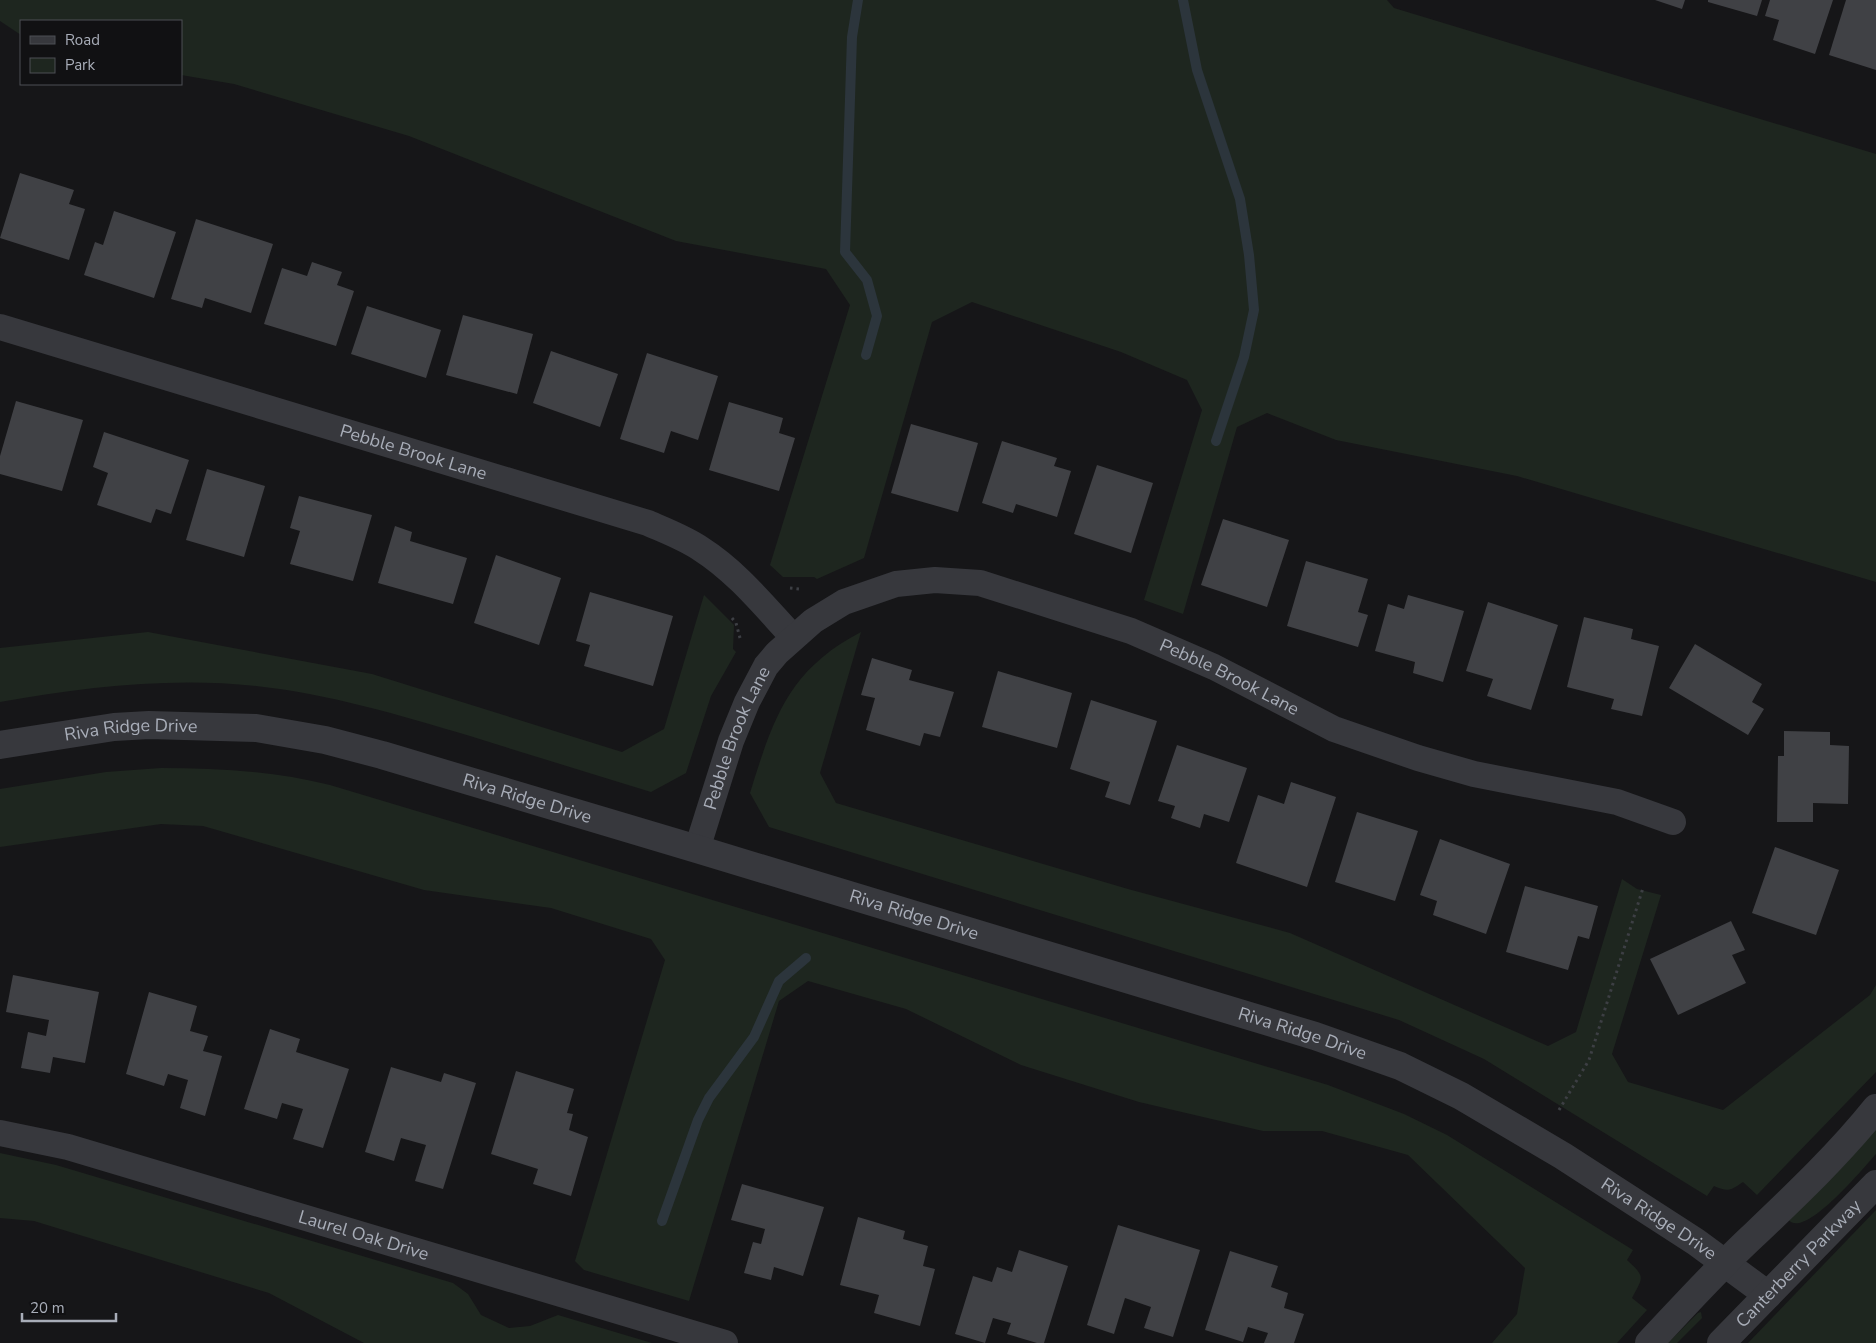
<svg xmlns="http://www.w3.org/2000/svg" width="1876" height="1343" viewBox="0 0 1876 1343" font-family="'Nunito Sans',sans-serif">
  <style>
    .green { fill: #1e261f }
    .lines { fill: none; stroke-linecap: round; stroke-linejoin: round }
    .stream { stroke: #2c353c; stroke-width: 10 }
    .building { fill: #404145 }
    .path { stroke: #3d3f44; stroke-width: 3; stroke-dasharray: 2.5 4; stroke-linecap: butt }
    .minor { stroke: #37383d; stroke-width: 26 }
    .tertiary { stroke: #37383d; stroke-width: 28 }
    .labels { text-anchor: middle; stroke-width: 4; stroke-linejoin: round; paint-order: stroke }
    .street-label { font-size: 18px; fill: #a8adb8; stroke: #111113 }
  </style>
  <rect width="100%" height="100%" fill="#161618"/>
  <g class="green">
    <path d="M0,0H1387L1394,8L1876,154V582L1517,476L1336,440L1267,413L1237,427L1183,614L1144,600L1202,410L1187,380L1121,352L972,302L932,322L864,558L817,579L814,577H783L770,565L850,305L826,269L676,241L409,136L234,84L181,75V21H21V35L0,21Z"/>
    <path d="M704,595L734,625L733,649L736,652L711,696L686,773L651,792C590,773 530,755 470,736C399,715 330,694 256,686C170,677 85,687 0,702V648L148,632L372,674L622,752L664,729Z"/>
    <path d="M861,632L820,773L836,803L1128,889L1290,933L1548,1046L1576,1032L1622,879L1637,889L1661,895L1612,1054L1628,1082L1723,1110L1870,995L1876,985V1072L1757,1195L1743,1182C1730,1191 1728,1192 1714,1186L1707,1196L1484,1059L1399,1020L769,827L750,793C773,719 788,670 861,632Z"/>
    <path d="M161,768C218,768 274,771 330,785L1328,1085L1404,1114L1447,1135L1633,1250L1627,1260C1645,1277 1644,1276 1632,1298L1647,1310L1617,1343H1492L1517,1314L1525,1268L1408,1155L1322,1131H1263L1139,1102L1021,1065L906,1009L808,981L779,1001L689,1301L584,1270L575,1261L665,960L651,939L551,908L424,890L203,826L161,824L0,847V789L106,772Z"/>
    <path d="M1876,1125V1154C1865,1166 1803,1242 1788,1219Z"/>
    <path d="M0,1153L56,1165L453,1283L468,1294L481,1315L509,1328L530,1326L558,1315L652,1343H364L269,1293L34,1221L0,1218Z"/>
    <path d="M1876,1210V1343H1748Z"/>
    <path d="M1701,1312L1702,1318L1677,1343H1668L1698,1313Z"/>
  </g>
  <g class="lines">
    <g class="stream">
      <path d="M858,0L852,37L845,252L867,280L877,316L866,355"/>
      <path d="M1183,0L1197,70L1240,199L1249,255L1254,310L1244,357L1216,441"/>
      <path d="M662,1221L698,1120L709,1098L754,1037L779,981L806,958"/>
    </g>
  </g>
  <g class="building">
    <path d="M1655,0H1685L1682,9Z"/>
    <path d="M1708,0H1762L1757,16L1708,2Z"/>
    <path d="M1770,0H1833L1815,54L1773,40L1779,20L1765,16Z"/>
    <path d="M1846,0H1876V70L1829,55Z"/>
    <path d="M20,173L74,190L69,204L85,209L69,260L0,238Z"/>
    <path d="M114,211L176,232L154,298L84,275L95,242L103,245Z"/>
    <path d="M196,219L273,244L251,313L205,298L202,308L171,299Z"/>
    <path d="M312,262L342,272L337,285L354,291L336,346L264,324L282,268L307,276Z"/>
    <path d="M367,306L441,330L426,378L351,354Z"/>
    <path d="M463,315L533,334L517,394L446,375Z"/>
    <path d="M551,351L618,374L600,427L533,403Z"/>
    <path d="M647,353L718,376L698,440L671,431L664,453L620,439Z"/>
    <path d="M16,401L83,420L62,491L0,474V456Z"/>
    <path d="M729,402L783,418L779,433L795,438L779,491L709,470Z"/>
    <path d="M911,424L978,443L958,512L891,493Z"/>
    <path d="M104,432L189,460L171,514L156,509L151,523L97,505L108,473L93,467Z"/>
    <path d="M1002,441L1057,458L1054,466L1071,471L1057,517L1016,504L1013,513L982,503Z"/>
    <path d="M1097,465L1153,483L1131,553L1074,534Z"/>
    <path d="M207,469L265,486L244,557L186,540Z"/>
    <path d="M299,496L372,515L353,581L290,564L300,531L290,528Z"/>
    <path d="M1223,519L1289,540L1267,607L1201,585Z"/>
    <path d="M395,526L412,532L410,541L467,558L453,604L378,583Z"/>
    <path d="M496,555L561,578L539,645L474,623Z"/>
    <path d="M1306,561L1368,579L1358,612L1368,615L1358,647L1287,626Z"/>
    <path d="M590,592L673,616L653,686L584,666L590,645L576,641Z"/>
    <path d="M1408,595L1464,611L1443,682L1413,673L1415,662L1375,651L1388,604L1404,609Z"/>
    <path d="M1488,602L1558,625L1531,710L1487,696L1493,679L1466,671Z"/>
    <path d="M1584,617L1633,629L1631,639L1659,646L1642,716L1611,709L1614,699L1567,687Z"/>
    <path d="M1695,644L1762,684L1752,702L1764,709L1748,735L1669,688Z"/>
    <path d="M872,658L912,670L909,680L954,692L940,737L924,733L920,746L866,730L875,698L861,695Z"/>
    <path d="M998,671L1072,693L1057,748L982,727Z"/>
    <path d="M1091,700L1157,721L1130,805L1105,797L1110,782L1070,769Z"/>
    <path d="M1784,731L1830,732V745L1849,746L1848,804L1813,803V822H1777L1778,756H1784Z"/>
    <path d="M1177,745L1247,768L1229,822L1204,814L1200,828L1171,818L1175,806L1158,801Z"/>
    <path d="M1291,782L1336,797L1307,887L1236,863L1258,795L1284,804Z"/>
    <path d="M1357,812L1418,831L1395,901L1335,882Z"/>
    <path d="M1440,839L1510,864L1486,934L1433,915L1437,901L1420,895Z"/>
    <path d="M1775,847L1839,870L1816,935L1752,913Z"/>
    <path d="M1525,886L1598,906L1589,939L1578,936L1568,970L1506,952Z"/>
    <path d="M1731,921L1745,950L1732,955L1746,983L1678,1015L1650,959Z"/>
    <path d="M13,975L99,992L85,1063L53,1057L50,1073L21,1068L28,1032L46,1036L49,1020L6,1012Z"/>
    <path d="M149,992L197,1006L190,1031L208,1036L203,1051L222,1056L205,1116L180,1108L188,1080L168,1074L164,1086L126,1074Z"/>
    <path d="M270,1029L300,1039L296,1052L349,1069L323,1148L293,1139L303,1109L282,1103L277,1119L244,1109Z"/>
    <path d="M391,1067L441,1082L444,1073L476,1083L443,1189L415,1181L426,1145L401,1138L394,1161L365,1152Z"/>
    <path d="M516,1071L574,1089L567,1113L573,1114L569,1130L588,1137L571,1196L533,1184L538,1169L491,1154Z"/>
    <path d="M742,1184L824,1207L803,1276L774,1267L771,1280L744,1273L753,1242L761,1244L765,1229L731,1220Z"/>
    <path d="M858,1217L905,1231L903,1239L928,1246L923,1266L935,1269L920,1326L874,1313L879,1295L840,1285Z"/>
    <path d="M1118,1225L1200,1250L1173,1337L1144,1328L1151,1307L1125,1298L1114,1334L1087,1325Z"/>
    <path d="M1019,1250L1068,1266L1044,1343H1037L1007,1334L1011,1323L993,1318L985,1343L955,1334L973,1276L992,1282L997,1267L1012,1272Z"/>
    <path d="M1230,1251L1278,1266L1271,1287L1288,1293L1284,1308L1304,1314L1294,1343H1264L1268,1333L1248,1327L1243,1342L1205,1330Z"/>
  </g>
  <g class="lines">
    <g class="path">
      <path d="M790,588L799,589"/>
      <path d="M732,618L736,623L740,638"/>
      <path d="M1559,1110L1589,1060L1643,888"/>
    </g>
    <g class="minor">
      <path id="s1" d="M0,327L648,523C666,531 685,538 701,549C737,572 764,606 793,637"/>
      <path id="s2" d="M697,849L731,741L747,702L766,666L777,653L813,621L844,602L896,584L935,580L980,583L1131,631L1214,667L1334,729L1418,758L1474,774L1617,802L1673,822"/>
      <path id="s3" d="M0,1133L68,1147L725,1343"/>
    </g>
    <g class="tertiary">
      <path id="s4" d="M0,745L114,727L149,725L256,728L325,740L382,755L697,849L1315,1036L1400,1066L1461,1096L1563,1156L1696,1242L1768,1295"/>
      <path d="M1649,1343C1684,1306 1718,1268 1755,1234C1797,1194 1840,1153 1876,1108"/>
      <path id="s5" d="M1721,1343L1876,1184"/>
    </g>
  </g>
  <g class="labels">
    <g class="street-label">
      <text dy="6" stroke="none"><textPath href="#s1" startOffset="432">Pebble Brook Lane</textPath></text>
      <text dy="6" stroke="none"><textPath href="#s2" startOffset="704">Pebble Brook Lane</textPath></text>
      <text dy="6" stroke="none"><textPath href="#s4" startOffset="132">Riva Ridge Drive</textPath></text>
      <text dy="6" stroke="none"><textPath href="#s2" startOffset="118">Pebble Brook Lane</textPath></text>
      <text dy="6" stroke="none"><textPath href="#s4" startOffset="538">Riva Ridge Drive</textPath></text>
      <text dy="6" stroke="none"><textPath href="#s4" startOffset="942">Riva Ridge Drive</textPath></text>
      <text dy="6" stroke="none"><textPath href="#s4" startOffset="1348">Riva Ridge Drive</textPath></text>
      <text dy="6" stroke="none"><textPath href="#s4" startOffset="1752">Riva Ridge Drive</textPath></text>
      <text dy="6" stroke="none"><textPath href="#s3" startOffset="378">Laurel Oak Drive</textPath></text>
      <text dy="6" stroke="none"><textPath href="#s5" startOffset="111">Canterberry Parkway</textPath></text>
    </g>
  </g>
  <rect x="20" y="20" width="162" height="65" fill="#111113" stroke="#4d4f55"/>
  <rect x="30" y="36" width="25" height="8" fill="#37383d" stroke="#4d4f55"/>
  <text x="65" y="45" font-size="15" fill="#a8adb8">Road</text>
  <rect x="30" y="58" width="25" height="15" fill="#1e261f" stroke="#4d4f55"/>
  <text x="65" y="70" font-size="15" fill="#a8adb8">Park</text>
  <path d="M22 1313v8h94v-8" fill="none" stroke="#a8adb8" stroke-width="2.5"/>
  <text x="30" y="1313" font-size="15" fill="#a8adb8" stroke="#111113" stroke-width="4" paint-order="stroke">20 m</text>
</svg>
